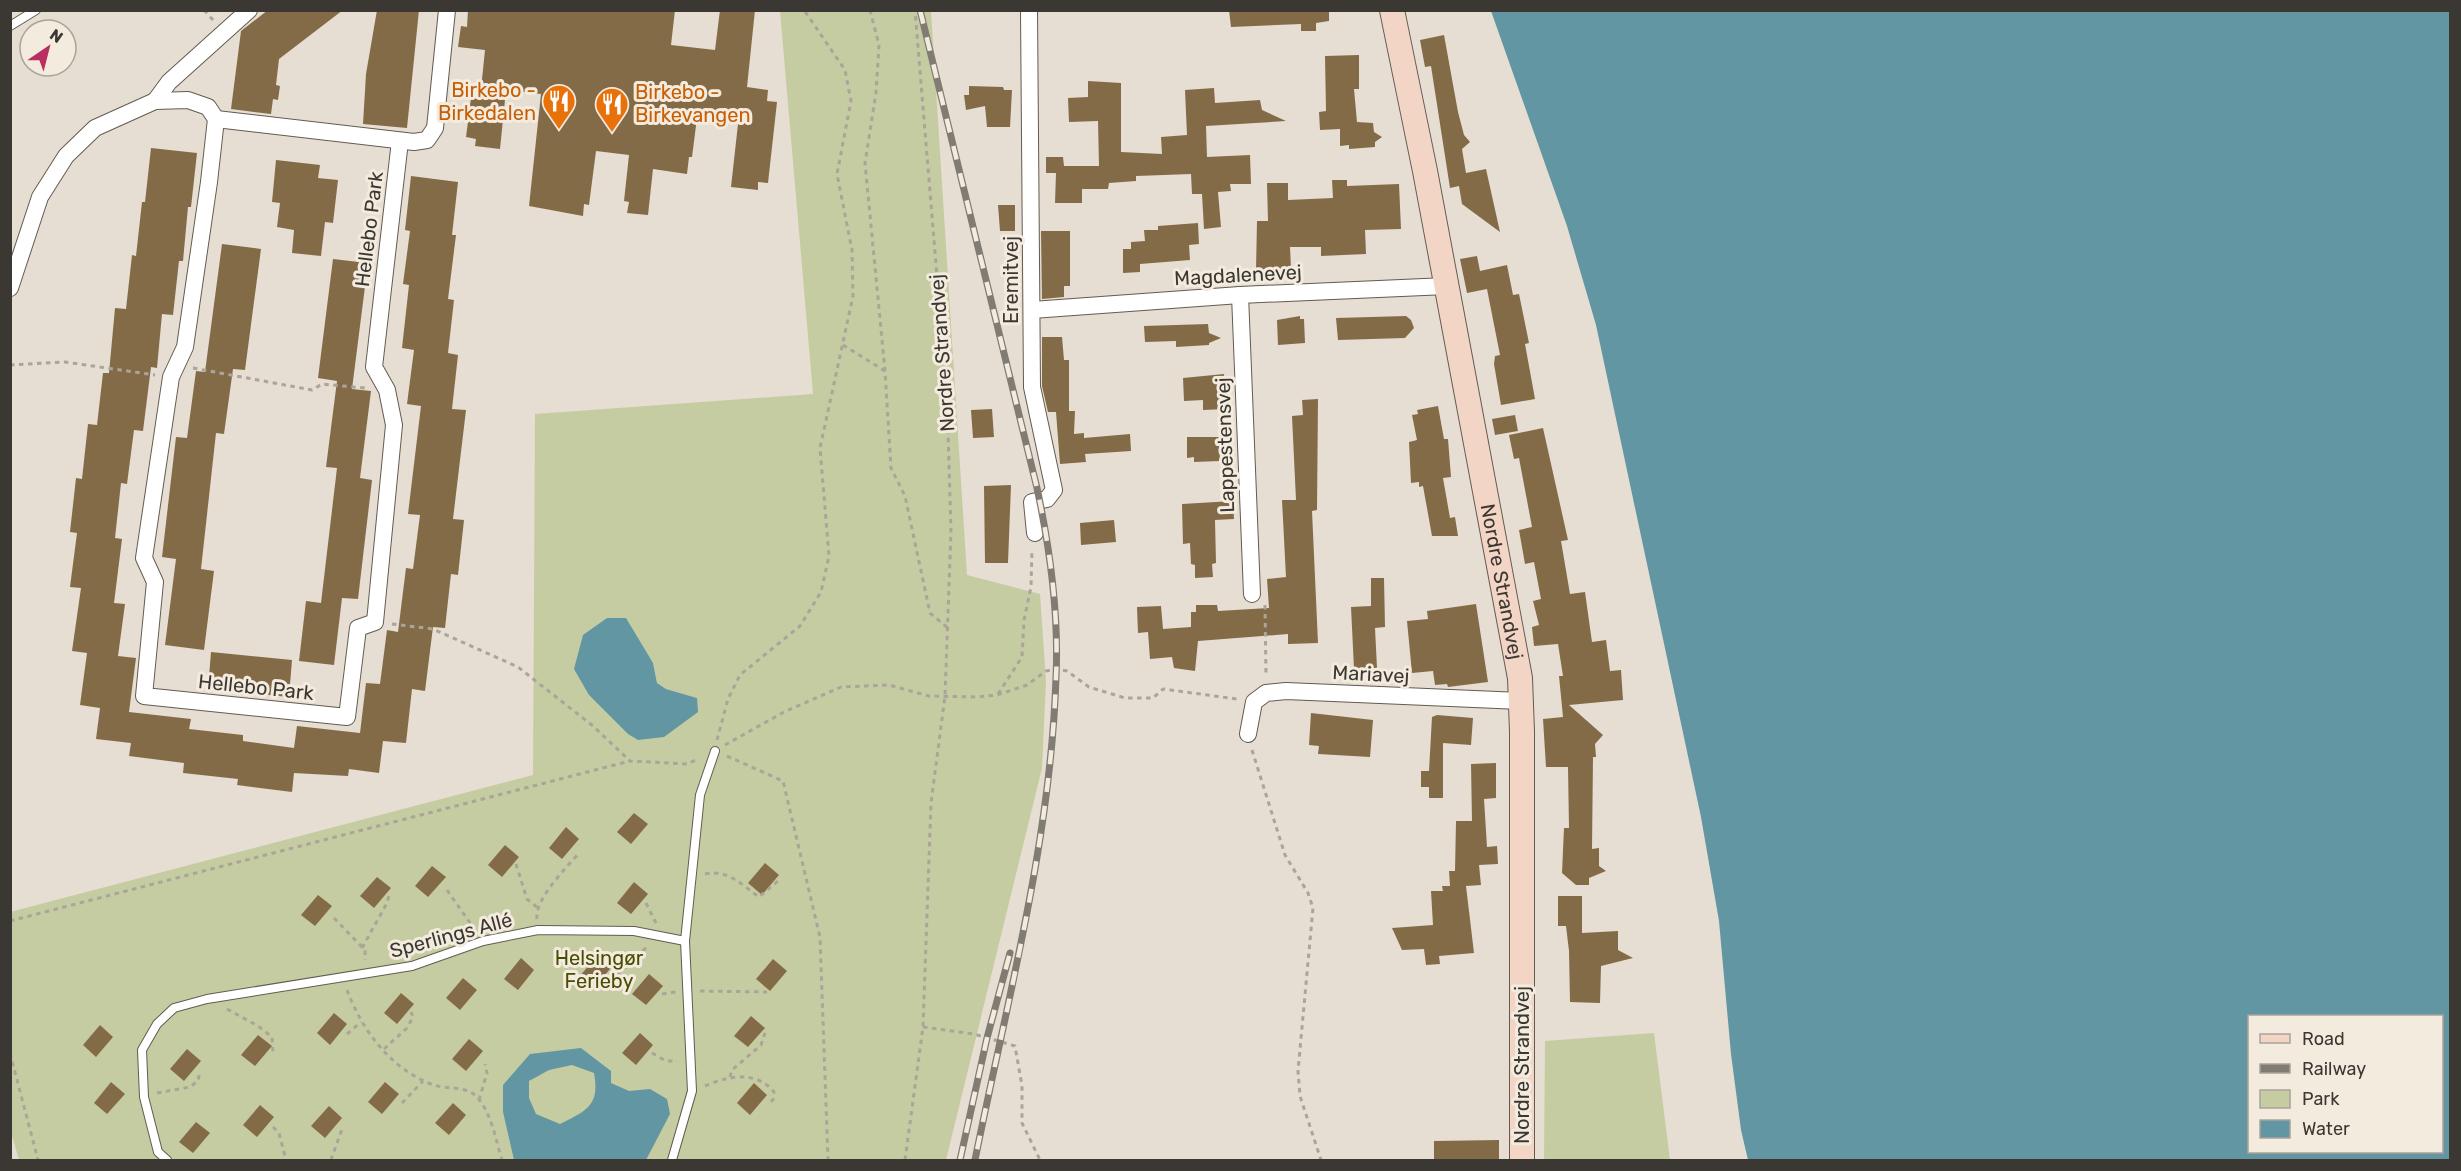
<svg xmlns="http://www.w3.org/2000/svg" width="2461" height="1171" viewBox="0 0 2461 1171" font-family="Rubik,sans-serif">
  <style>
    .green { fill: #c6cca1; fill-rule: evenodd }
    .water { fill: #6196a2; fill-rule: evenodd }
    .building { fill: #846b48 }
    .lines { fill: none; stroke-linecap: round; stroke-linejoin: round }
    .service-casing { stroke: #635b51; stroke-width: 10 }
    .minor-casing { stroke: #635b51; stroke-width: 18 }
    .secondary-casing { stroke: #635b51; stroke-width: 26 }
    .path { stroke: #aaa49a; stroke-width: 3; stroke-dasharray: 4.5 4.5; stroke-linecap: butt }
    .service { stroke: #fff; stroke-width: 8 }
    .minor { stroke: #fff; stroke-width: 16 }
    .secondary { stroke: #f3d5c5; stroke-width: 24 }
    .rail-casing { stroke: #807b73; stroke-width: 7 }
    .rail { stroke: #f4ebdf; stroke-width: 4.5; stroke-dasharray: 14; stroke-linecap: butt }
    .labels { text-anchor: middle; stroke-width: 6; stroke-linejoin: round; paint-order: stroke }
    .food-label { font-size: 20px; fill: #c56008; stroke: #f4ebdf; text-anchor: end }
    .street-label { font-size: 20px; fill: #3b3833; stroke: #f4ebdf }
    .park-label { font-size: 20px; fill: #474d01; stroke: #f4ebdf }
  </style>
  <rect width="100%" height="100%" fill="#e6ded2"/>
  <g class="green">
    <path d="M780,11H931L967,575L1040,594L1046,681L1042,768L946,1160H19L10,1129V912L533,775L535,414L813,394ZM653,663L657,683L666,689L697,698L609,713L589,695Z"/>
    <path d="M1654,1033L1670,1160H1544L1545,1041Z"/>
  </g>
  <g class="water">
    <path d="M1491,11H2450V1160H1748L1741,1130L1731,1054L1719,921L1701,817L1596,325L1567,226ZM2250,1016H2442V1152H2250Z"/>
    <path d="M607,618H626L653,663L657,683L666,689L697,698L698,712L664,737L638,740L628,734L589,695L574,669L583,635Z"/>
    <path d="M581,1048L611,1071V1083L629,1091L650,1089L667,1099L670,1114L646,1160H514L503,1112V1085L530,1054ZM572,1065L594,1073C600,1105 587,1111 560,1124L536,1114L529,1098V1081L549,1070Z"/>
  </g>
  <g class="building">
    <path d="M268,10H343L279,59L276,85L280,86L278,100L273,99L271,114L231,109L241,31Z"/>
    <path d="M377,10H419L407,128L363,124L366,74Z"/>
    <path d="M468,10H675L671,45L715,50L720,10H755L747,87L768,90L767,101L777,102L768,183L758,182V190L731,187L739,115L698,110L692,157H689L687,174L653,169L648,215L627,213L629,202L624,201L629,155L596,151L589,205L584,204L583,216L529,206L541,94L506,90L500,149L475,146L476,139L466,137L471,98L480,99L485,50L458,47L461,26L467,27Z"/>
    <path d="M1229,10H1329V21L1316,23V31H1301V24L1231,27Z"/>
    <path d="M1444,35L1458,112L1464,135L1470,142L1462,149L1466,173L1486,169L1500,232L1462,204L1459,186L1450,188L1431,66L1425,67L1420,40Z"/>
    <path d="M1359,55V89H1354L1357,122L1373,123L1374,132L1382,137L1375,142V147L1349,149V145L1340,146V129L1320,130L1319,112L1326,111L1325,56Z"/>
    <path d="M1088,81L1121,83V152L1162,154L1161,137L1187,135L1185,90L1214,88L1215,103L1260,100L1262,110L1286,121L1206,126L1207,157L1250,155L1251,184H1230L1231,191L1218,192L1221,227L1204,229L1202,194H1192L1191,174L1136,176V181L1109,183L1108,189H1082V203H1055L1056,173H1046V157H1063L1064,166H1099L1098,121L1069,122L1068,98L1088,97Z"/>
    <path d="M969,86L1003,87L1004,90H1012L1010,127H987L985,106L966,110L964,95H969Z"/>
    <path d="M151,148L197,153L191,207H188L183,261H179L173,315L162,314L157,368L151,367L143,431L134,430L127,484L121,483L115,538L122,539L114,603L125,604L118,656L136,658L129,712L191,719L189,729L243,735V741L294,748L297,726L360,733L366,683L380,684L387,630L398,632L406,568L413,569L420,515L408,514L421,406L407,404L414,350L402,348L409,285L403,284L410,231L405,230L411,176L458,182L452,235H456L448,299L454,300L448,353L458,355L452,409L466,410L453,519L464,520L458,575L451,574L445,628L433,627L425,691L412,689L406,743L383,741L379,773L349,769L348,776L294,773L292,792L237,785L238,779L183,773L184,763L129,756L131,743L96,739L100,708L80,705L87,653L72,651L81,588L70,587L77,533L70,532L76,478L82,479L88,424L97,425L103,373H109L115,308L126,309L132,255L136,256L142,202H145Z"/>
    <path d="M276,160L320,165L318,178L338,180L333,223L325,222L321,256L292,253L294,230L277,227L280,203L272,202Z"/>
    <path d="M1332,180H1347V186L1399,184L1401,229L1365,230L1366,254L1321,256V247H1290L1291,269L1256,270L1257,221H1268L1267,183H1288V200L1333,198Z"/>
    <path d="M998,205H1015V231H1000Z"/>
    <path d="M1198,223L1199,244L1189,245L1190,260L1140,264V272L1123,273V249H1131V242L1145,241L1144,230H1158V226Z"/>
    <path d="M1041,231H1070V286H1064V297L1042,299Z"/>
    <path d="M222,244L261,249L245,370L233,369L224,434L216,433L201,569L214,571L204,650L165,645L176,559L162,557L176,437L187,438L196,371L205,372Z"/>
    <path d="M1477,256L1480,271L1507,265L1513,295L1519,294L1529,343L1525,344L1535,399L1501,405L1494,364L1495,356L1500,355L1487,289L1467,293L1460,259Z"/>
    <path d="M333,259L368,263L352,389L371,391L360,478L372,480L358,599L342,598L334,665L299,661L306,601L321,603L337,468L326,467L337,381L318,378Z"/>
    <path d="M1300,316V319H1304L1305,343L1278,345L1277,320Z"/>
    <path d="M1406,316L1411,320L1414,328L1405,338L1338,340L1336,318Z"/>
    <path d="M1208,324L1209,333L1221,338L1209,343V345L1176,347V341L1145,342L1144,326Z"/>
    <path d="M1042,337H1062L1064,360H1069V411H1075L1074,434L1084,433V438L1130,434L1131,451L1085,454L1086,462L1060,464L1056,412H1048L1042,386Z"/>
    <path d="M1224,374L1226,409L1203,410V400L1184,401L1183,378Z"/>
    <path d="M1318,399L1317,510L1312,511L1318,643L1288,644V634L1198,641L1195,671L1174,668L1172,657L1150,659L1148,632L1138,633L1137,607L1161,606L1163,629L1191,627V612H1196V605H1217L1218,611L1269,608L1267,579L1286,577L1282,500H1296L1292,416L1303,415L1302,400Z"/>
    <path d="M1438,406L1444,439H1448L1451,477L1443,478L1450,518L1455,517L1458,536H1432L1423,486L1419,487V482L1411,483L1409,442L1417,440L1412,415L1418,414L1417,410Z"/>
    <path d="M992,409L994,437L973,438L971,410Z"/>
    <path d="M1515,415L1518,431L1495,435L1492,419Z"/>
    <path d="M1543,428L1568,540L1561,541L1570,594L1585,592L1592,642L1606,640L1610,671L1621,670L1623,700L1569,705L1603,735L1595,744L1596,757H1593L1592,849L1599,848V866L1606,871L1589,878V885H1576L1562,873L1564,828H1569L1568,767H1546L1543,719L1563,717L1559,676H1563L1558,644L1534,646L1532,627L1539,625L1533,601L1541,599L1534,562L1525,564L1519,530L1532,527L1519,458L1514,459L1509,435Z"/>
    <path d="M1187,437H1219L1220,461L1194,462V457L1187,458Z"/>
    <path d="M1011,485L1008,563H985L984,486Z"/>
    <path d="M1233,501L1234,519L1215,520L1216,563L1212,564L1213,577L1195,578V565L1191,564L1190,543L1183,544L1182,504Z"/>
    <path d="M1114,520L1116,542L1081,545L1080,523Z"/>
    <path d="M1371,578H1384L1385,627L1375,628L1377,668L1354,669L1351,607L1371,606Z"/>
    <path d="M1476,604L1488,682L1448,687L1447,684L1435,685L1433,671L1412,673L1407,621L1428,619L1427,611Z"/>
    <path d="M211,652L292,660L289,697L208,689Z"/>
    <path d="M1311,713L1373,720L1370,757L1318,754L1319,746L1309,745Z"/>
    <path d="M1437,715L1473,718L1471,745L1443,743V798H1429V787H1421V771H1429L1432,717Z"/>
    <path d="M1496,763V798L1484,799L1487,847L1497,846L1498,864L1479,865L1481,885L1466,886L1474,953L1439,956L1440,964L1426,965L1424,949L1402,950L1392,928L1433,925L1431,891H1443L1442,886H1450L1449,871H1455L1456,821H1472L1471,764Z"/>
    <path d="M634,813L648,824L631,844L617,832Z"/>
    <path d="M566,827L579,839L562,859L549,848Z"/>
    <path d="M505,845L519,857L502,877L488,865Z"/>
    <path d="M765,863L779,875L762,895L748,883Z"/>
    <path d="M432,866L446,877L428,897L415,886Z"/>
    <path d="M377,877L391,888L374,908L360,896Z"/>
    <path d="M634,882L648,894L631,914L617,903Z"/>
    <path d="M318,895L332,906L315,926L301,915Z"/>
    <path d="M1558,896H1582V933L1618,931V950L1633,958L1601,966L1600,1003L1570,1002L1569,951L1566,926H1558Z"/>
    <path d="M596,957L610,969L593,989L579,977Z"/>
    <path d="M521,958L534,970L518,990L504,979Z"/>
    <path d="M773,959L787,971L770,991L756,979Z"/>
    <path d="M649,974L663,986L646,1005L632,994Z"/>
    <path d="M463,978L477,990L460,1010L446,998Z"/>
    <path d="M401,993L414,1004L397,1024L384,1013Z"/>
    <path d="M334,1013L347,1024L330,1045L317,1033Z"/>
    <path d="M751,1016L765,1028L748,1047L734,1036Z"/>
    <path d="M100,1025L113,1037L96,1057L83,1045Z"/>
    <path d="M640,1033L653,1045L636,1065L622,1053Z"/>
    <path d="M258,1035L272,1046L255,1066L241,1055Z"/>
    <path d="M469,1039L483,1051L466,1071L452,1059Z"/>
    <path d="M187,1049L201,1061L184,1081L170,1069Z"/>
    <path d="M111,1082L125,1094L107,1114L94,1103Z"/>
    <path d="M385,1082L399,1094L382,1114L368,1102Z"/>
    <path d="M754,1083L767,1095L750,1115L737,1103Z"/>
    <path d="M453,1103L466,1115L449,1135L435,1123Z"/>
    <path d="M260,1105L274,1117L257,1137L243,1125Z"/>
    <path d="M329,1106L342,1118L325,1138L311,1126Z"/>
    <path d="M196,1122L210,1133L193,1153L179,1142Z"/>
    <path d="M1499,1140V1161H1434V1141Z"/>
  </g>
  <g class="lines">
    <defs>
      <g id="service">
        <path d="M10,26L36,10"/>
        <path d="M167,1160L158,1152L144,1097L142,1050L157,1024L174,1008L207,999L412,966L483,941L538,930L634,931L685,941"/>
        <path d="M672,1160L692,1091L685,941L700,795L715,751"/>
      </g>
      <g id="minor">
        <path d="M1029,10L1032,387L1054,490L1047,499L1032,502L1035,533"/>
        <path d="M155,101L169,82L249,10"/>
        <path d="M216,119L414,142L427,140L435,128L447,10"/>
        <path d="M10,288L40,197L66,156L95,128L155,101L188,100L208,107L216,119L209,182L185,347L171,377L144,558L155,582L144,696L347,717L358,628L375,622L394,425L387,390L374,367L400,141"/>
        <path d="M1240,295L1252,594"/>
        <path d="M1032,310L1240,295L1447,286"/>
        <path d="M1248,734L1254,702L1266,693L1286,691L1521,701"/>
      </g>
      <g id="secondary">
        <path id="s1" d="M1392,10L1425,171L1520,678L1522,732V1160"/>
      </g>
    </defs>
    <use href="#service" class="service-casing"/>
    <use href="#minor" class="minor-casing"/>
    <use href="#secondary" class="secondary-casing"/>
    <g class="path">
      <path d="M204,10L214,21"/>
      <path d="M870,10L879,45L876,93L865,163L885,371L891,468L905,496L930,613L949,629"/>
      <path d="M843,345L885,371"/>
      <path d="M10,365L65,362L155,375"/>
      <path d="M193,368L312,390L322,384L365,388"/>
      <path d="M1265,605L1266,676"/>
      <path d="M392,624L433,629L518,667L593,726L630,761L687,764L698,759"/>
      <path d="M998,694L1022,657L1024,620L1031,587L1032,549"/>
      <path d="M717,740L728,699L740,675L800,626L821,592L829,556L820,448L853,296L852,250L837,174L851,101L845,70L804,10"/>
      <path d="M725,745L784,712L841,687L889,685L929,696L977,697L997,695L1027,685L1046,671L1056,669L1067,671L1089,687L1125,698H1153L1163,689L1237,699"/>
      <path d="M1252,750L1285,855L1308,893L1313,908L1298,1071L1300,1096L1321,1160"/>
      <path d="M727,756L783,781L820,937L828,1160"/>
      <path d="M516,864L527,899L538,908"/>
      <path d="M705,874C728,869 742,885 759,897L778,881"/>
      <path d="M447,890L475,930"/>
      <path d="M646,903L656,923"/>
      <path d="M334,918L365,950V960"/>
      <path d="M537,919C534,900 566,868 579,853"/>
      <path d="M10,921L630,761"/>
      <path d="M362,948L387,903L390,892"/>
      <path d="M608,978L615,977L648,946"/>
      <path d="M347,990C362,1030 390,1068 431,1084C445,1090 464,1085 476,1096C491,1111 496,1141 502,1160"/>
      <path d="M700,991L767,992"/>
      <path d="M662,994L676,992"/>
      <path d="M227,1009L258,1026L272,1037L273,1052"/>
      <path d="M923,1027L974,1034L1015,1046L1022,1086V1123L1040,1160"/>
      <path d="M347,1034L361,1022"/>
      <path d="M384,1049L407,1028L413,1017L411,1012"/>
      <path d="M10,1053L38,1160"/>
      <path d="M652,1053L666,1061H677"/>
      <path d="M730,1077L732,1070L761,1045L766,1030"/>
      <path d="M705,1086C728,1076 756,1070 774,1092L773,1100L767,1104"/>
      <path d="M157,1093L190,1087L198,1081L200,1071"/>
      <path d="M479,1100L487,1073L485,1064"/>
      <path d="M402,1103L423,1081"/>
      <path d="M273,1127L279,1133L286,1160"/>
      <path d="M331,1160L342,1129"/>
      <path d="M905,1160L923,1027L931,803L945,696L951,531L947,398L915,10"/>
    </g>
    <use href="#service" class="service"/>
    <use href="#minor" class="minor"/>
    <use href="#secondary" class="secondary"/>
    <defs>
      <g id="rail">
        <path d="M920,10L1037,488C1050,549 1059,614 1056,677C1051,840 1007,1001 975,1160"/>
        <path d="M960,1160L987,1038L1010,953"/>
      </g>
    </defs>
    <use href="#rail" class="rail-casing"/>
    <use href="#rail" class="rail"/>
  </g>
  <defs>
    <symbol id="restaurant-pin" viewBox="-11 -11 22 30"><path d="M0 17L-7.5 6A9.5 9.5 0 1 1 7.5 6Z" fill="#e8710a" stroke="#f4ebdf"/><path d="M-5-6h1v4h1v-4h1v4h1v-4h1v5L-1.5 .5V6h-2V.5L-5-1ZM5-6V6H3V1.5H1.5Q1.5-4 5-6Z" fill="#fff"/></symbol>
  </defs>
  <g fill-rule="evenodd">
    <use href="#restaurant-pin" x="540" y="82" width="38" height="52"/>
    <use href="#restaurant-pin" x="593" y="85" width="38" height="52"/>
  </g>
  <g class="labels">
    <g class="food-label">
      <text x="536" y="97">Birkebo -<tspan x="536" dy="23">Birkedalen</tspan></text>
      <text x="635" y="99" text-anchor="start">Birkebo -<tspan x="635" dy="23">Birkevangen</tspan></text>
    </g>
    <g class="street-label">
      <text transform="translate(369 229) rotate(-83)" y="7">Hellebo Park</text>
      <text transform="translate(1238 275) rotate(-3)" y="7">Magdalenevej</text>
      <text transform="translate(1011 280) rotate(-90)" y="7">Eremitvej</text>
      <text transform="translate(942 353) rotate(-94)" y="7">Nordre Strandvej</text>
      <text transform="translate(1225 445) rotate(-92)" y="7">Lappestensvej</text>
      <text dy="7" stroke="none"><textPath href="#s1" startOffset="582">Nordre Strandvej</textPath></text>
      <text transform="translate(1371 674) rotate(3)" y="7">Mariavej</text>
      <text transform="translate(256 687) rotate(6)" y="7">Hellebo Park</text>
      <text transform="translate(451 935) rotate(-15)" y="7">Sperlings Allé</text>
      <text transform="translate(1522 1065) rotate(-90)" y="7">Nordre Strandvej</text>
    </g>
    <g class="park-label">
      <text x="599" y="965">Helsingør<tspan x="599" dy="23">Ferieby</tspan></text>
    </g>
  </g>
  <rect width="2461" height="1171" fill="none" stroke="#3b3833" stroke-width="24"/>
  <rect x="2248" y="1015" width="195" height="138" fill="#f4ebdf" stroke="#aaa39a" stroke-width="1.5"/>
  <rect x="2260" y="1034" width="30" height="9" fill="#f3d5c5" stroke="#aaa39a" stroke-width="1.5"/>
  <text x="2302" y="1045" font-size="18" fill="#3b3833">Road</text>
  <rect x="2260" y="1064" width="30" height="9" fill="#807b73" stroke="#aaa39a" stroke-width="1.5"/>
  <text x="2302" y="1075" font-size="18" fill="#3b3833">Railway</text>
  <rect x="2260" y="1090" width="30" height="18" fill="#c6cca1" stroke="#aaa39a" stroke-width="1.5"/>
  <text x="2302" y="1105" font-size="18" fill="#3b3833">Park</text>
  <rect x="2260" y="1120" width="30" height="18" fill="#6196a2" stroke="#aaa39a" stroke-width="1.5"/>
  <text x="2302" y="1135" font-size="18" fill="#3b3833">Water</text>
  <g transform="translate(48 48) rotate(35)"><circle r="28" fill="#f4ebdf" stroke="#aaa39a" stroke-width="1.5"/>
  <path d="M0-4.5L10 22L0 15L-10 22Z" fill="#bb2e61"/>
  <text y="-9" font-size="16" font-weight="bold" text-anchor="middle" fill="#3b3833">N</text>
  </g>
</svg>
